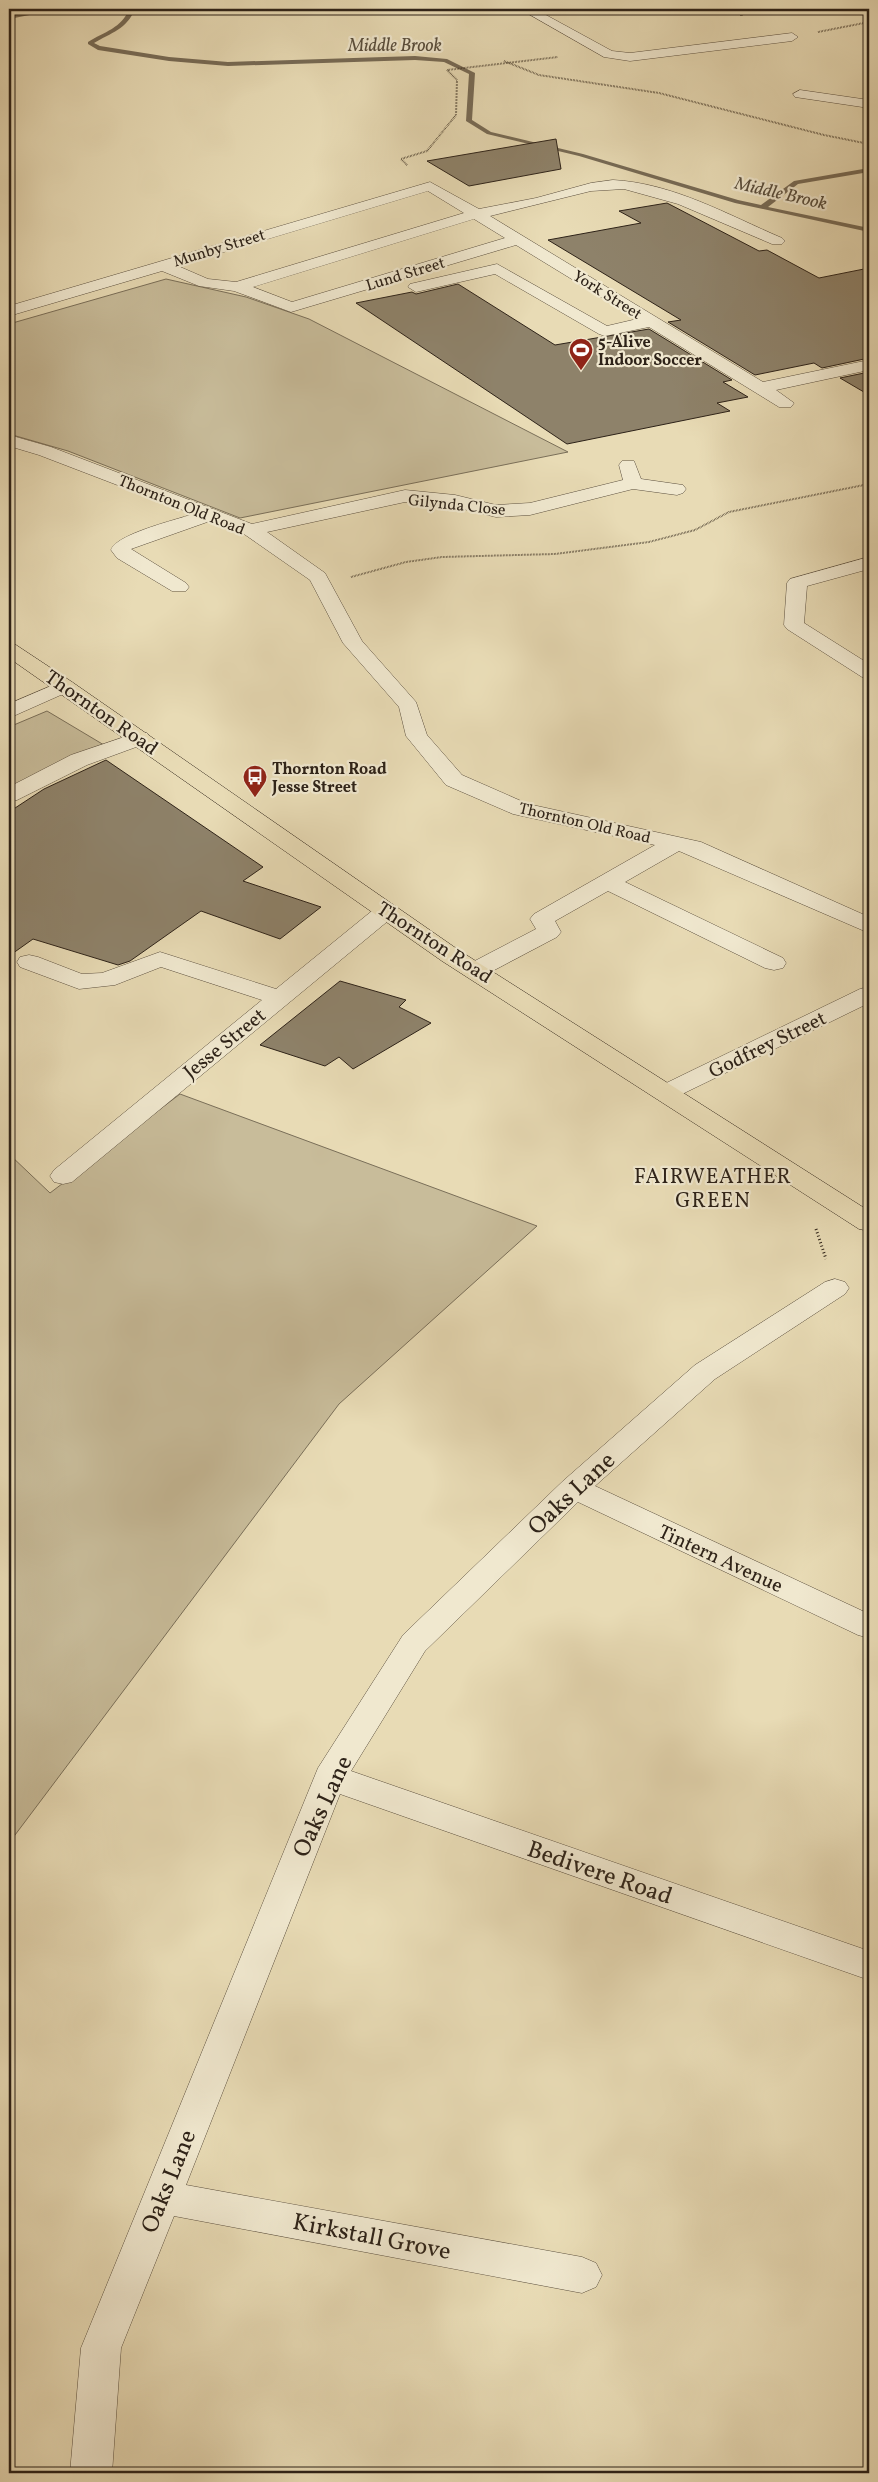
<svg xmlns="http://www.w3.org/2000/svg" width="878" height="2482" viewBox="0 0 878 2482" font-family="Vollkorn,serif">
  <style>
    .green { fill: #c8bc9a; stroke: #7a6f59 }
    .lines { fill: none; stroke-linecap: round; stroke-linejoin: round }
    .stream { fill: #776b56; fill-rule: evenodd }
    .building { fill: #8e826a; stroke: #2d2218 }
    .minor-casing { stroke: #5c503f; stroke-width: 1 }
    .major-casing { stroke: #2d2218; stroke-width: 1 }
    .path-far1 { stroke: #2d2218; stroke-width: 2; stroke-dasharray: 0.5 1; stroke-linecap: butt }
    .path { stroke: #2d2218; stroke-width: 3; stroke-dasharray: 1 2.5; stroke-linecap: butt }
    .minor { fill: #f0e8cf; fill-rule: evenodd }
    .major { fill: #e8dbb5; fill-rule: evenodd }
    .labels { text-anchor: middle; stroke-width: 4.5; stroke-linejoin: round; paint-order: stroke }
    .far-street-label { font-size: 16px; fill: #2d2218; stroke: #f0e8cf }
    .far-poi-label { font-size: 16px; font-weight: bold; fill: #2d2218; stroke: #f0e8cf; text-anchor: start }
    .far-water-label { font-size: 18px; font-style: italic; fill: #584d3c; stroke: #f0e8cf }
    .street-label { font-size: 20px; fill: #2d2218; stroke: #f0e8cf }
    .neighbourhood-label { font-size: 21px; letter-spacing: 1px; fill: #2d2218; stroke: #f0e8cf }
    .near-street-label { font-size: 24px; fill: #2d2218; stroke: #f0e8cf }
  </style>
  <rect width="100%" height="100%" fill="#e8dbb5"/>
  <filter id="stains"><feTurbulence type="fractalNoise" baseFrequency=".004" numOctaves="4"/><feColorMatrix values="0 0 0 0 .2 0 0 0 0 .09 0 0 0 0 .02 0 0 0 .5 -.17"/></filter>
  <radialGradient id="worn" r=".72"><stop offset=".6" stop-color="#630" stop-opacity="0"/><stop offset="1" stop-color="#630" stop-opacity=".3"/></radialGradient>
  <g class="green">
    <path d="M166,279L246,297L309,319L568,452L240,518L68,451L9,434V324Z"/>
    <path d="M47,711L104,745L9,792V727Z"/>
    <path d="M180,1094L537,1226L339,1404L9,1843V1154L50,1193Z"/>
  </g>
  <g class="lines">
    <g class="stream">
      <path d="M43,9H92L71,14L45,12L9,19V15Z"/>
      <path d="M129,9H135C127,29 111,33 94,43L100,46L169,57L228,62L415,56L447,59L475,73L472,120L491,132L583,154L738,200L761,205L794,181L869,168V172L798,184L768,207L869,228V232L735,203L579,156L487,134L466,121L469,74L444,62L415,60L228,66L169,61L98,50L88,44V42C104,32 122,28 129,9Z"/>
    </g>
  </g>
  <g class="building">
    <path d="M556,139L561,169L469,186L427,161Z"/>
    <path d="M667,203L759,251L767,250L819,278L869,268V358L822,368L814,363L755,375L668,322L681,320L548,240L641,223L619,211Z"/>
    <path d="M458,284L555,345L649,329L732,380L723,382L748,397L717,403L730,411L567,444L356,303L412,292L416,294Z"/>
    <path d="M869,372V395L840,378Z"/>
    <path d="M106,760L263,867L243,881L321,907L280,939L201,911L130,961L118,965L33,939L9,956V812L44,789Z"/>
    <path d="M340,981L406,1000L399,1007L431,1023L353,1069L339,1057L325,1066L260,1045Z"/>
  </g>
  <g class="lines">
    <defs>
      <g id="minor">
        <path d="M9,9H21L19,12L9,14Z"/>
        <path d="M520,9H535L612,51L630,53L792,33L798,37L792,41L630,61L604,57Z"/>
        <path d="M800,90L869,100V108L795,97L793,94Z"/>
        <path d="M613,180C673,183 728,215 782,238L785,241L782,244H772L678,204L624,189L591,191L490,216L763,382L869,360V370L776,390L794,403L791,407H779L649,327L605,336L599,334L495,274L416,292L408,287L410,284L497,264L607,326L637,319L516,245L291,312L234,291L199,286L162,271L9,316V306L430,182L479,209L536,198L591,183ZM428,191L464,213L236,282L208,279L178,266ZM474,219L505,238L292,302L253,287Z"/>
        <path d="M9,435L51,447L252,524L405,490L455,495L496,505L530,503L623,480L619,465L622,461H634L641,479L683,485L686,489L683,493L677,495L633,489L530,515L496,517L455,507L405,502L267,532L325,573L362,641L416,702L427,735L462,775L528,804L701,842L869,917V933L679,851L625,882L783,958L786,963L783,968L774,970L765,968L608,891L555,921L561,932L557,937L485,975L476,977L467,975L464,970L467,965L536,929L530,919L534,914L655,845L513,814L446,785L406,736L399,707L343,643L310,580L244,534L210,521L131,549L186,583L189,587L186,591H172L117,558L111,550C116,534 176,520 193,514L39,455L9,446Z"/>
        <path d="M869,557V569L807,586L804,623L869,664V679L862,677L787,629L784,625L787,583L790,579Z"/>
        <path d="M65,680L72,682L75,686L72,690L9,718V704Z"/>
        <path d="M139,732L147,733L150,738L147,743L87,765L17,800L9,802V787L71,755Z"/>
        <path d="M386,904L394,906L398,911L394,916L72,1182L63,1184L54,1182L50,1176L54,1170L262,1000L161,967L115,985L79,989L20,967L17,962L20,957L29,955L38,957L82,974L102,973L160,952L276,989L378,906Z"/>
        <path d="M869,987V1003L674,1098L665,1101L656,1098L652,1093L656,1088L860,989Z"/>
        <path d="M835,1279L845,1282L849,1288L845,1294L715,1379L595,1486L869,1614V1638L858,1635L578,1502L425,1651L351,1771L869,1951V1980L340,1794L186,2185L582,2257L596,2263L602,2275L596,2287L582,2293L174,2216L121,2348L112,2473H70L81,2348L318,1768L403,1635L563,1481L695,1365L825,1282Z"/>
      </g>
      <path id="major" d="M9,643L16,645L72,682L460,951L869,1211V1231L859,1229L442,961L9,658Z"/>
    </defs>
    <use href="#minor" class="minor-casing"/>
    <use href="#major" class="major-casing"/>
    <g class="path-far1">
      <path d="M732,9L743,15H740"/>
      <path d="M818,32L869,22"/>
      <path d="M504,61L539,75L659,93L824,135L869,144"/>
      <path d="M407,165L401,159L427,151L456,115L457,80L447,70L558,57"/>
      <path d="M351,577L406,562L442,557L555,554L649,542L695,530L729,512L864,485L869,469"/>
    </g>
    <path class="path" d="M816,1229L826,1259"/>
    <use href="#minor" class="minor"/>
    <use href="#major" class="major"/>
  </g>
  <defs>
    <symbol id="stadium-pin" viewBox="-11 -11 22 30"><path d="M0 17L-7.5 6A9.5 9.5 0 1 1 7.5 6Z" fill="#8f2418" stroke="#f0e8cf"/><path d="M0-5a6.5 5 0 1 0 0 10a6.5 5 0 1 0 0-10ZM-3.5-1.8h7v3.6h-7Z" fill="#fff"/></symbol>
    <symbol id="bus-pin" viewBox="-11 -11 22 30"><path d="M0 17L-7.5 6A9.5 9.5 0 1 1 7.5 6Z" fill="#8f2418" stroke="#f0e8cf"/><path d="M-5-6H5V4H4V6H2V4H-2V6H-4V4H-5ZM-3.5-4V0h7V-4ZM-3.5 1.2v1.5H-2V1.2ZM2 1.2v1.5H3.5V1.2Z" fill="#fff"/></symbol>
  </defs>
  <g fill-rule="evenodd">
    <use href="#stadium-pin" x="567" y="336" width="28" height="38"/>
    <use href="#bus-pin" x="241" y="763" width="28" height="38"/>
  </g>
  <g class="labels">
    <g class="far-street-label">
      <text transform="translate(219 247) rotate(-17)" y="6">Munby Street</text>
      <text transform="translate(405 273) rotate(-17)" y="6">Lund Street</text>
      <text transform="translate(608 294) rotate(32)" y="6">York Street</text>
      <text transform="translate(182 504) rotate(22)" y="6">Thornton Old Road</text>
      <text transform="translate(457 504) rotate(6)" y="6">Gilynda Close</text>
      <text transform="translate(585 822) rotate(13)" y="6">Thornton Old Road</text>
    </g>
    <g class="far-poi-label">
      <text x="598" y="347">5-Alive<tspan x="598" dy="18">Indoor Soccer</tspan></text>
      <text x="272" y="774">Thornton Road<tspan x="272" dy="18">Jesse Street</tspan></text>
    </g>
    <g class="far-water-label">
      <text x="395" y="51">Middle Brook</text>
      <text transform="translate(781 193) rotate(13)" y="6">Middle Brook</text>
    </g>
    <g class="street-label">
      <text transform="translate(102 712) rotate(35)" y="7">Thornton Road</text>
      <text transform="translate(435 942) rotate(33)" y="7">Thornton Road</text>
      <text transform="translate(224 1043) rotate(-39)" y="7">Jesse Street</text>
      <text transform="translate(767 1044) rotate(-26)" y="7">Godfrey Street</text>
      <text transform="translate(721 1558) rotate(25)" y="7">Tintern Avenue</text>
    </g>
    <g class="neighbourhood-label">
      <text x="713" y="1183">FAIRWEATHER<tspan x="713" dy="24">GREEN</tspan></text>
    </g>
    <g class="near-street-label">
      <text transform="translate(571 1493) rotate(-43)" y="8">Oaks Lane</text>
      <text transform="translate(322 1806) rotate(-65)" y="8">Oaks Lane</text>
      <text transform="translate(600 1872) rotate(19)" y="8">Bedivere Road</text>
      <text transform="translate(168 2181) rotate(-68)" y="8">Oaks Lane</text>
      <text transform="translate(372 2236) rotate(11)" y="8">Kirkstall Grove</text>
    </g>
  </g>
  <rect width="878" height="2482" fill="none" stroke="#e8dbb5" stroke-width="30"/>
  <rect x="10" y="10" width="858" height="2462" fill="none" stroke="#2d2218" stroke-width="2.5"/>
  <rect x="15" y="15" width="848" height="2452" fill="none" stroke="#2d2218"/>
  <rect width="100%" height="100%" filter="url(#stains)"/>
  <rect width="100%" height="100%" fill="url(#worn)"/>
</svg>
